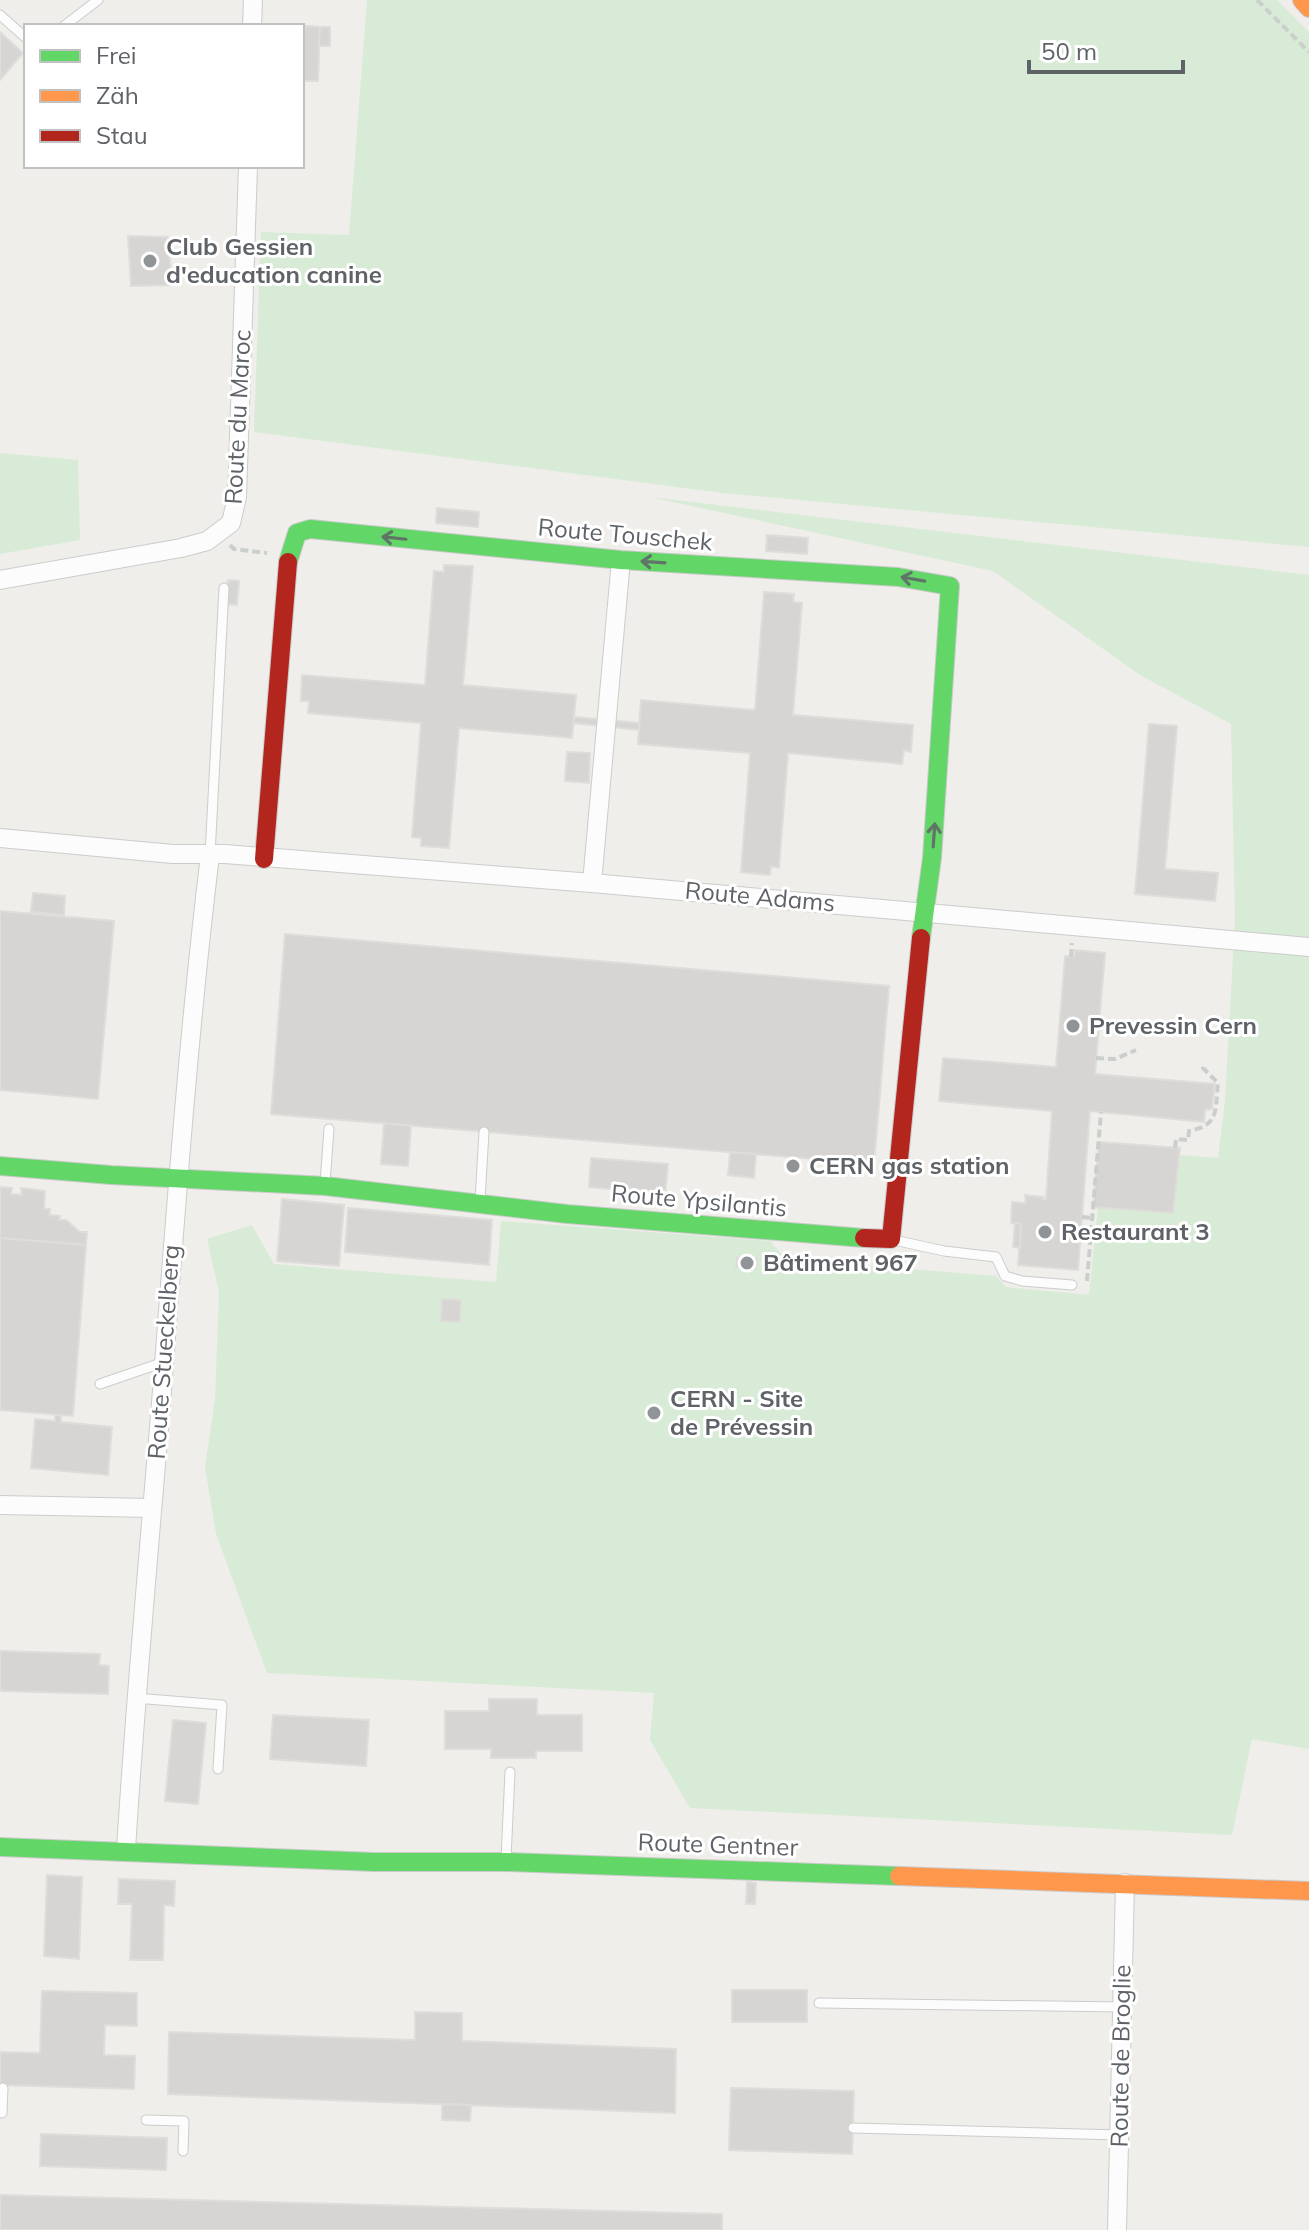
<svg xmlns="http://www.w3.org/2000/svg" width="1309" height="2230" viewBox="0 0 1309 2230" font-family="Mulish,sans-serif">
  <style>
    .green { fill: #d8ebd6 }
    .building { fill: #d6d5d3; stroke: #deddd9; stroke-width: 2 }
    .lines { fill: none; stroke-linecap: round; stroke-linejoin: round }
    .lane-casing { stroke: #cbcccc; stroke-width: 11 }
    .street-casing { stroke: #cbcccc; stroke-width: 20 }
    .fast-casing { stroke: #cacacb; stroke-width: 20 }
    .slow-casing { stroke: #cacacb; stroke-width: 20 }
    .jam-casing { stroke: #cacacb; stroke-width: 20 }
    .path { stroke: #cacfcc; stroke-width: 4; stroke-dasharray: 8 4; stroke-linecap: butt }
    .lane { stroke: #fdfcfc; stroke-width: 9 }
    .street { stroke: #fdfcfc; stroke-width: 18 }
    .fast { stroke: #63d668; stroke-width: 18 }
    .slow { stroke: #ff974d; stroke-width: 18 }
    .jam { stroke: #b3261e; stroke-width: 18 }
    .oneway { stroke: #607468 }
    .poi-dot { fill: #919496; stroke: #fff; stroke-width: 3 }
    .labels { text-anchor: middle; stroke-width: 6; stroke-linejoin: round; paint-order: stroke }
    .poi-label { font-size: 24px; font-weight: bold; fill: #5f6368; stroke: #fff; text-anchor: start }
    .street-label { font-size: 24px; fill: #5f6368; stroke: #fff }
  </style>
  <rect width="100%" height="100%" fill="#efeeea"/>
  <g class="green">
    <path d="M367,0H1277L1309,32V547L723,493L254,432L261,232L349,235Z"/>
    <path d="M0,453L78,460L80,540L0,554Z"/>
    <path d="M650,497L1309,575V1749L1252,1739L1232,1835L690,1808L650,1740L654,1693L267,1673L216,1534L205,1467L215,1399L219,1292L207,1239L252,1225L274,1264L496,1282L501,1221L770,1241L786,1259L996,1276L1006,1287L1089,1295L1098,1206L1173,1213L1180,1155L1218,1158L1225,1101L1235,920L1231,724L1140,675L993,571Z"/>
  </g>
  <g class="building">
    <path d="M297,25L320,27L318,81H303L302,101V26Z"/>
    <path d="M320,27H330V46H319Z"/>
    <path d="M0,32L23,53L0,80Z"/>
    <path d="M128,236L168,237L172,285L131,286Z"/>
    <path d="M437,508L479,512L478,527L436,523Z"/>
    <path d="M767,535L808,538L807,554L766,551Z"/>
    <path d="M444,565L473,566L463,685L576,695L572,738L459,728L449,848L421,846V838L412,837L421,723L308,713L309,701H301L302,675L425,685L434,571L444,572Z"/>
    <path d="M228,580L239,581L237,605L226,604Z"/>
    <path d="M764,592L794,594L793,602L802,603L793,715L913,725L911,752L904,750L902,764L788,753L779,868L771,866L770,875L741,872L750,753L638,744L641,700L755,710Z"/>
    <path d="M574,717L639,723V730L574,723Z"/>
    <path d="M1149,724L1177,726L1165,869L1218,873L1215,901L1135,894Z"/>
    <path d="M567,752L590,753L589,783L565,781Z"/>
    <path d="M33,893L65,896L64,915L31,912Z"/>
    <path d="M0,911L114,921L98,1099L0,1090Z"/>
    <path d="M285,934L889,986L874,1164L271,1114Z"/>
    <path d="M1075,950L1105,953L1095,1074L1215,1084L1212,1109L1205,1110L1204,1122L1090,1111L1078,1270L1018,1265L1021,1224L1011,1223L1012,1202L1026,1203L1025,1195L1043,1197L1042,1199H1046L1052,1111L939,1101L943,1058L1056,1067L1065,956L1074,957Z"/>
    <path d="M384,1123L411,1126L408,1166L381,1164Z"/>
    <path d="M1099,1142L1180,1148L1173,1213L1093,1207Z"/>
    <path d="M730,1152L756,1154L754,1178L728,1175Z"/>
    <path d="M591,1158L668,1164L665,1194L589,1187Z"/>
    <path d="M0,1187L12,1188L11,1194L22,1195L21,1188L45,1191L44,1209H50L49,1215L60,1216L59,1220H66L80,1232H87L86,1245L0,1238Z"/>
    <path d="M282,1199L344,1205L339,1266L277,1261Z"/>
    <path d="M348,1208L492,1220L489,1265L345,1252Z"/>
    <path d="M1015,1223L1021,1224L1020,1248L1013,1247Z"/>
    <path d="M0,1238L86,1245L73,1416L0,1410Z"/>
    <path d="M737,1257L757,1259L756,1269L736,1267Z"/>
    <path d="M442,1299L461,1300L460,1322L441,1321Z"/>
    <path d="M55,1415H61V1422L112,1427L108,1475L31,1468L35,1419L55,1421Z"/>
    <path d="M0,1651L100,1654L99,1665L109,1666L108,1694L0,1691Z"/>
    <path d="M489,1699H537V1715H582V1751H536V1758H491V1749H445V1711H489Z"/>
    <path d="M273,1715L369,1720L366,1766L270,1759Z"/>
    <path d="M173,1720L206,1723L198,1804L165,1801Z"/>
    <path d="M47,1875L82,1877L79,1959L44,1956Z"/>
    <path d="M119,1879L175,1881L174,1906L164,1905L163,1960H130L132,1904H118Z"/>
    <path d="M747,1882L756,1883L755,1904H746Z"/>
    <rect x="732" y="1990" width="75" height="32"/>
    <path d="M42,1991L137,1993V2026L105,2025L104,2055L135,2056L134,2089L0,2085V2052L40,2053Z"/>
    <path d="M415,2012L462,2013V2041L676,2049L675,2113L168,2094L169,2032L415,2040Z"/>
    <path d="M731,2088L854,2091L852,2154L729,2150Z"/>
    <path d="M442,2104L471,2105L470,2121L442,2120Z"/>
    <path d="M41,2134L167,2138L166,2170L40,2166Z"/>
    <path d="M0,2195L722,2214V2230H0Z"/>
  </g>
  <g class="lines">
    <defs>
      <g id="lane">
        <path d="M0,15L26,38"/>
        <path d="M64,26L98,0"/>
        <path d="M210,855L224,588"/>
        <path d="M325,1183L329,1129"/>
        <path d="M480,1200L484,1132"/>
        <path d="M894,1240L944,1251L996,1257L1005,1276L1022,1281L1072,1285"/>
        <path d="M100,1384L164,1362"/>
        <path d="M135,1698L222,1705L218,1769"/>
        <path d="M506,1859L510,1772"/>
        <path d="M819,2003L1122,2007"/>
        <path d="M2,2113L3,2088"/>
        <path d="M146,2120L184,2121L183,2151"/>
        <path d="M853,2128L1119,2135"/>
      </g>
      <g id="street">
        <path d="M252,26L253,0"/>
        <path d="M0,580L181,548L207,541L231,523L237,497L248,166"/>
        <path d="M0,838L173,854H225L592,883L1309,947"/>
        <path d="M592,883L621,560"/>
        <path d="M0,1505L152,1508"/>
        <path d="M126,1850C135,1701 149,1552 161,1403C175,1220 188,1037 210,855"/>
        <path d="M1117,2230L1125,1883"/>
      </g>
      <g id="fast">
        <path d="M288,562L297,533L310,529L621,560L898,577L950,586L932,858L921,938"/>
        <path d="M0,1166L111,1175L325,1186L567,1214L864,1238"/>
        <path d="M0,1847L374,1862H506L899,1876"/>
      </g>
      <g id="slow">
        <path d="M1302,0L1309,8"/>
        <path d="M899,1876L1309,1891"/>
      </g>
      <g id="jam">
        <path d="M264,859L288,562"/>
        <path d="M864,1238L891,1239L921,938"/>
      </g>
    </defs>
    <use href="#lane" class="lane-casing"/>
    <use href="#street" class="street-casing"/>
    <use href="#fast" class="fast-casing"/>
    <use href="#slow" class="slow-casing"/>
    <use href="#jam" class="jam-casing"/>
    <g class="path">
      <path d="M1257,0L1309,52"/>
      <path d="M230,545L234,549L267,553"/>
      <path d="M1071,957L1072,943"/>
      <path d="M1096,1058L1115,1059L1136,1050"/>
      <path d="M1175,1148L1176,1139L1188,1140L1189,1131C1220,1125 1215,1110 1218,1083L1203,1068L1204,1065"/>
      <path d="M1082,1217L1093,1218"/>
      <path d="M1087,1281L1101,1112"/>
    </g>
    <use href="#lane" class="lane"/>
    <use href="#street" class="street"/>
    <use href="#fast" class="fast"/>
    <use href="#slow" class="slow"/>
    <use href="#jam" class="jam"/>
  </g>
  <defs><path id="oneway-shaft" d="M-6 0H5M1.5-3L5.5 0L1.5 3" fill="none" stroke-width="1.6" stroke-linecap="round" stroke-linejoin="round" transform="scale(2)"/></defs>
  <g class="oneway">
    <use href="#oneway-shaft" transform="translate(394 538) rotate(-174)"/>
    <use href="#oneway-shaft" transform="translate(653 562) rotate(-176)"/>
    <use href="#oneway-shaft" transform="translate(913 579) rotate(-170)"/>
    <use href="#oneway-shaft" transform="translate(934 835) rotate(-86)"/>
  </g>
  <g class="poi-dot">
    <circle cx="150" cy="261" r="8"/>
    <circle cx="1073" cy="1026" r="8"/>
    <circle cx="793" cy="1166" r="8"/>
    <circle cx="1045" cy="1232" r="8"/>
    <circle cx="747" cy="1263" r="8"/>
    <circle cx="654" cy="1413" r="8"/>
  </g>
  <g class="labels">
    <g class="poi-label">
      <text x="166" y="255">Club Gessien<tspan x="166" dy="28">d'education canine</tspan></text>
      <text x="1089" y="1034">Prevessin Cern</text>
      <text x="809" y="1174">CERN gas station</text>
      <text x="1061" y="1240">Restaurant 3</text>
      <text x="763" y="1271">Bâtiment 967</text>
      <text x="670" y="1407">CERN - Site<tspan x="670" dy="28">de Prévessin</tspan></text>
    </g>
    <g class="street-label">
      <text transform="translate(238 417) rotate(-87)" y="8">Route du Maroc</text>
      <text transform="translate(625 535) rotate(5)" y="8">Route Touschek</text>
      <text transform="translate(760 897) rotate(5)" y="8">Route Adams</text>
      <text transform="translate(699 1201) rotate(5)" y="8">Route Ypsilantis</text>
      <text transform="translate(164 1352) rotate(-86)" y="8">Route Stueckelberg</text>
      <text transform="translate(718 1845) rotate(2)" y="8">Route Gentner</text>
      <text transform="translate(1121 2056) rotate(-89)" y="8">Route de Broglie</text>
    </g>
  </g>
  <rect x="24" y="24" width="280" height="144" fill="#ffffff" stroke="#bfc1c3" stroke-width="2"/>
  <rect x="40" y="50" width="40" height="12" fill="#63d668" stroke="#bfc1c3" stroke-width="2"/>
  <text x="96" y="64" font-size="24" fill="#5f6368">Frei</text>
  <rect x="40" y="90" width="40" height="12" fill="#ff974d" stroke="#bfc1c3" stroke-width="2"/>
  <text x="96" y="104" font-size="24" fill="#5f6368">Zäh</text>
  <rect x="40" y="130" width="40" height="12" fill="#b3261e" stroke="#bfc1c3" stroke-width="2"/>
  <text x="96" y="144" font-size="24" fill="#5f6368">Stau</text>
  <path d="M1029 60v12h154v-12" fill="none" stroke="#5f6368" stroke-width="4"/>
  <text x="1041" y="60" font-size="24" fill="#5f6368" stroke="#ffffff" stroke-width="6" paint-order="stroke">50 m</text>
</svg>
